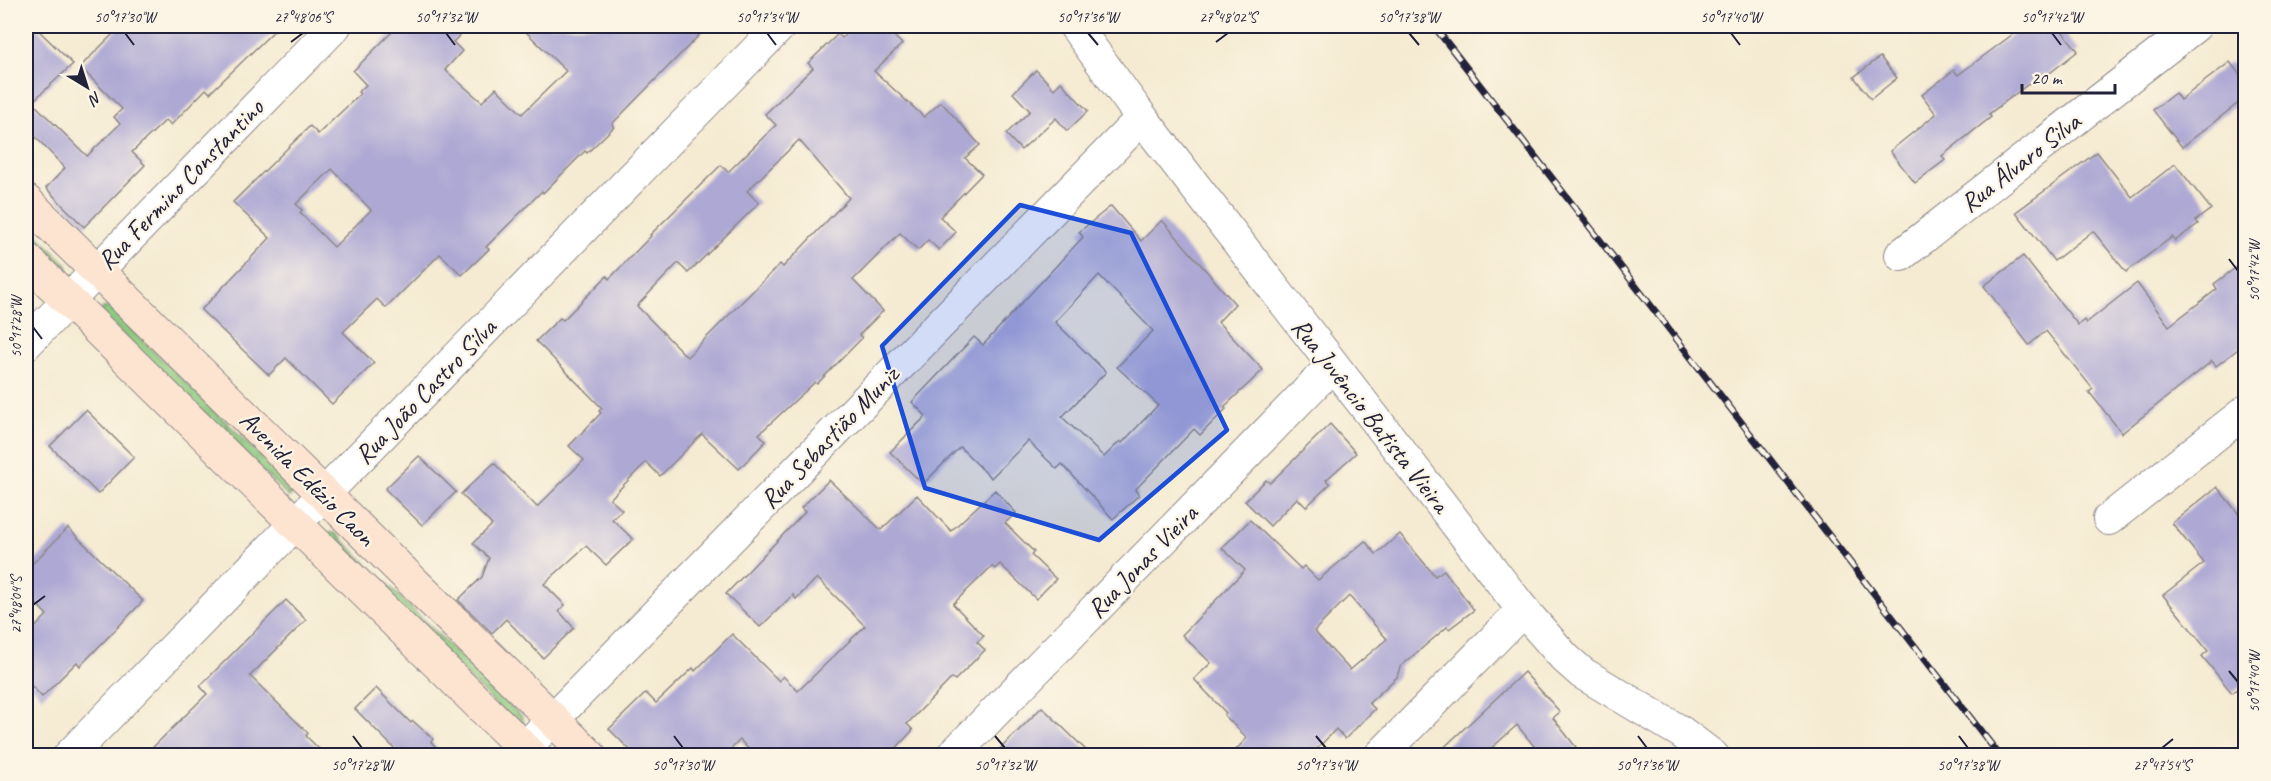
<svg xmlns="http://www.w3.org/2000/svg" width="2271" height="781" viewBox="0 0 2271 781" font-family="Caveat,sans-serif">
  <style>
    .grass { fill: url(#grass-tufts); stroke: #58765e; stroke-width: 1.5 }
    .building { fill: #aea9d4; fill-rule: evenodd }
    .lines { fill: none; stroke-linecap: round; stroke-linejoin: round }
    .minor-casing { stroke: #8c8686; stroke-width: 34 }
    .secondary-casing { stroke: #8c8686; stroke-width: 35 }
    .minor { stroke: #fff; stroke-width: 32 }
    .secondary { stroke: #fde4d1; stroke-width: 33 }
    .rail-casing { stroke: #22223b; stroke-width: 7 }
    .rail { stroke: #fcf5e5; stroke-width: 4.5; stroke-dasharray: 14; stroke-linecap: butt }
    .marked { fill: #1d4ed8; fill-opacity: 0.2; stroke: #1d4ed8; stroke-width: 4.5; stroke-linejoin: round }
    .ticks { fill: none; stroke: #22223b; stroke-width: 2 }
    .labels { text-anchor: middle; stroke-width: 4.5; stroke-linejoin: round; paint-order: stroke }
    .street-label { font-size: 26px; fill: #22223b; stroke: #fcf5e5 }
    .neatline { fill: none; stroke: #22223b; stroke-width: 2 }
    .ticks-label { font-size: 15px; text-anchor: middle; fill: #22223b }
  </style>
  <defs>
    <pattern id="grass-tufts" width="24" height="20" patternUnits="userSpaceOnUse" patternTransform="scale(1.5)"><rect width="24" height="20" fill="#8eca80"/><path d="M3 7l-1-3M5 7V3M7 7l1-3M15 17l-1-3M17 17v-4M19 17l1-3" fill="none" stroke="#7aad70"/></pattern>
  </defs>
  <rect width="100%" height="100%" fill="#fcf5e5"/>
  <filter id="ink" filterUnits="userSpaceOnUse"><feTurbulence type="fractalNoise" baseFrequency=".0167" numOctaves="2"/><feDisplacementMap in="SourceGraphic" scale="12" xChannelSelector="R" yChannelSelector="G"/><feConvolveMatrix kernelMatrix="1 2 1 2 8 2 1 2 1" color-interpolation-filters="sRGB"/></filter>
  <filter id="wash" filterUnits="userSpaceOnUse"><feTurbulence type="fractalNoise" baseFrequency=".008" numOctaves="4" result="noise"/><feDisplacementMap in="SourceGraphic" scale="24" xChannelSelector="R" yChannelSelector="G"/><feGaussianBlur stdDeviation="1.35" result="paint"/><feColorMatrix in="noise" values="0 0 0 0 0 0 0 0 0 0 0 0 0 0 0 0 0 1.4 0 .05"/><feComposite in="paint" operator="in"/></filter>
  <g filter="url(#wash)">
    <rect width="100%" height="100%" fill="#f5ebd2"/>
    <g class="grass">
      <path d="M26,224L67,265V270L64,274L58,275L26,243Z"/>
      <path d="M109,307L292,487L293,493L289,497L100,312L103,308Z"/>
      <path d="M330,533H335L522,717V723L519,727L326,538Z"/>
    </g>
    <g id="blocks">
      <g class="building">
        <path d="M26,26H34L73,64L32,102L87,156L120,124L114,117L122,109L80,67L121,26H279L210,93L206,89L171,125L166,120L132,152L145,165L84,227L46,188L65,168L26,127Z"/>
        <path d="M398,26H469L453,42L462,51L445,70L482,102L496,88L522,114L566,71L520,26H708L612,124L614,127L587,153L585,151L543,193L542,191L486,247L489,249L462,275L440,254L386,308L377,299L343,332L374,363L332,404L286,358L269,375L201,310L270,238L233,202L310,126L318,134L360,94L358,92L366,85L353,71ZM332,169L371,210L334,247L300,213L302,210L296,204Z"/>
        <path d="M855,26H884L902,44L874,71L924,117L941,102L980,145L965,158L982,174L940,217L956,232L939,250L928,240L918,250L900,233L853,280L883,311L859,335L862,338L817,384L815,382L759,434L766,441L739,469L702,434L660,476L646,462L610,499L622,510L612,519L633,539L606,565L586,546L544,584L565,605L559,611L574,628L543,658L506,619L492,633L458,600L482,577L489,558L473,543L492,525L461,494L494,463L537,507L584,460L569,446L601,413L599,411L602,408L536,341L560,318L563,320L607,276L609,279L651,236L650,235L721,165L728,172L776,125L765,114L813,68L808,63L838,34L842,38ZM799,140L849,198L783,267L780,264L687,357L637,306L678,263L688,273L759,203L747,191Z"/>
        <path d="M2024,26H2058L2078,51L2046,76L2043,73L1989,114L1991,117L1942,156L1945,160L1915,183L1890,151L1936,114L1922,95L1954,70L1958,75Z"/>
        <path d="M1880,57L1897,78L1871,99L1854,77Z"/>
        <path d="M2230,62L2246,83V97L2182,147L2153,110L2175,93L2180,100Z"/>
        <path d="M1036,70L1054,89L1061,82L1088,111L1067,131L1056,118L1021,150L1006,134L1030,111L1013,93Z"/>
        <path d="M2097,152L2132,197L2175,164L2211,209L2195,221L2198,224L2175,241L2172,237L2126,272L2093,231L2054,261L2016,212Z"/>
        <path d="M1111,206L1141,241L1162,220L1235,304L1218,322L1263,370L1224,407L1226,409L1200,435L1194,429L1135,490L1139,495L1113,519L1062,464L1057,469L1028,441L991,478L960,447L923,484L890,452L926,416L912,402L974,337L983,345L1083,237L1079,232ZM1099,275L1153,331L1117,367L1158,405L1122,443L1120,441L1104,457L1062,417L1106,372L1055,322Z"/>
        <path d="M2023,256L2078,325L2084,320L2086,323L2137,283L2169,326L2217,289L2214,284L2246,260V343L2216,366L2212,361L2122,433L2089,392L2093,389L2046,331L2029,345L1984,286Z"/>
        <path d="M86,410L134,457L98,494L50,446Z"/>
        <path d="M1330,424L1356,453L1326,480L1330,484L1306,507L1297,498L1270,526L1245,501L1266,480L1270,483Z"/>
        <path d="M419,456L456,492L422,525L385,489Z"/>
        <path d="M829,480L881,530L917,495L951,531L995,490L1016,513L1005,523L1034,552L1031,555L1056,579L1036,599L1000,564L995,569L992,566L953,604L984,636L977,642L985,650L955,680L952,678L907,724L913,730L889,756H755L740,740L724,756H636L609,729L646,693L656,703L693,668L695,671L732,634L779,681L783,676L798,691L865,626L817,578L796,599L793,595L760,627L726,594L805,512L801,508Z"/>
        <path d="M2217,487L2246,523V683L2232,693L2202,656L2208,651L2163,595L2204,563L2172,523Z"/>
        <path d="M1250,520L1301,569L1304,566L1318,580L1365,541L1376,554L1400,534L1435,576L1444,570L1474,610L1449,629L1447,627L1400,667L1397,677L1369,703L1375,709L1345,739L1336,729L1310,756H1230L1247,738L1224,715L1226,713L1194,679L1211,663L1182,635L1245,570L1222,548ZM1349,596L1387,639L1350,670L1314,631Z"/>
        <path d="M68,528L143,601L80,666L77,662L42,697L26,680V637L47,615L26,593V570Z"/>
        <path d="M286,600L306,620L250,676L308,733L306,736L326,756H144L207,694L200,686Z"/>
        <path d="M1524,672L1560,712L1553,718L1583,756H1542L1517,725L1483,756H1435Z"/>
        <path d="M376,688L411,723L413,721L433,739L431,742L445,756H402L355,709Z"/>
        <path d="M1042,707L1092,756H993Z"/>
      </g>
    </g>
  </g>
  <g filter="url(#ink)">
    <use href="#blocks" fill-opacity="0" stroke="#8c8686" stroke-width="1.5"/>
    <g class="lines">
      <defs>
        <g id="minor">
          <path d="M1075,26L1142,118L1523,610L1565,658L1582,673L1681,732L1713,756"/>
          <path d="M1901,255L2195,26"/>
          <path d="M26,344L335,26"/>
          <path d="M2109,519L2246,411"/>
          <path d="M69,756L780,26"/>
          <path d="M517,756L1142,118"/>
          <path d="M952,756L1332,366"/>
          <path d="M1380,756L1523,610"/>
        </g>
        <g id="secondary">
          <path d="M26,201L590,756"/>
          <path d="M26,259L532,756"/>
        </g>
      </defs>
      <use href="#minor" class="minor-casing"/>
      <use href="#secondary" class="secondary-casing"/>
      <use href="#minor" class="minor"/>
      <use href="#secondary" class="secondary"/>
      <defs>
        <path id="rail" d="M1434,26L2000,756"/>
      </defs>
      <use href="#rail" class="rail-casing"/>
      <use href="#rail" class="rail"/>
    </g>
  </g>
  <path class="marked" d="M1020,205L1131,233L1227,430L1099,540L925,488L882,346Z"/>
  <path class="ticks" d="M125,33L134,45M446,33L455,45M767,33L776,45M1088,33L1098,45M1409,33L1419,45M1731,33L1740,45M2052,33L2061,45M291,42L303,33M1216,42L1228,33M2229,259L2238,271M33,327L42,339M33,605L45,596M2229,671L2238,682M353,736L362,748M674,736L683,748M995,736L1005,748M1316,736L1326,748M1638,736L1647,748M1959,736L1968,748M2162,748L2173,739"/>
  <g class="labels">
    <g class="street-label">
      <text transform="translate(2020 162) rotate(-38)" y="9">Rua Álvaro Silva</text>
      <text transform="translate(180 184) rotate(-46)" y="9">Rua Fermino Constantino</text>
      <text transform="translate(425 391) rotate(-46)" y="9">Rua João Castro Silva</text>
      <text transform="translate(1371 415) rotate(52)" y="9">Rua Juvêncio Batista Vieira</text>
      <text transform="translate(829 437) rotate(-46)" y="9">Rua Sebastião Muniz</text>
      <text transform="translate(308 478) rotate(45)" y="9">Avenida Edézio Caon</text>
      <text transform="translate(1142 561) rotate(-46)" y="9">Rua Jonas Vieira</text>
    </g>
  </g>
  <rect width="2271" height="781" fill="none" stroke="#fcf5e5" stroke-width="66"/>
  <g transform="translate(87 87) rotate(142)" stroke="#fcf5e5" stroke-width="4.5" paint-order="stroke">
  <path d="M0-4.5L10 22L0 15L-10 22Z" fill="#22223b"/>
  <text y="-9" font-size="16" font-weight="bold" text-anchor="middle" fill="#22223b">N</text>
  </g>
  <path d="M2022 84v9h93v-9" fill="none" stroke="#22223b" stroke-width="3"/>
  <text x="2031" y="84" font-size="18" fill="#22223b" stroke="#fcf5e5" stroke-width="4.5" paint-order="stroke">20 m</text>
  <rect x="33" y="33" width="2205" height="715" class="neatline"/>
  <g class="ticks-label">
    <text x="125" y="22">50°17'30"W</text>
    <text x="303" y="22">27°48'06"S</text>
    <text x="446" y="22">50°17'32"W</text>
    <text x="767" y="22">50°17'34"W</text>
    <text x="1088" y="22">50°17'36"W</text>
    <text x="1228" y="22">27°48'02"S</text>
    <text x="1409" y="22">50°17'38"W</text>
    <text x="1731" y="22">50°17'40"W</text>
    <text x="2052" y="22">50°17'42"W</text>
    <text transform="translate(2254 271) rotate(-90)" y="5">50°17'42"W</text>
    <text transform="translate(16 327) rotate(-90)" y="5">50°17'28"W</text>
    <text transform="translate(16 605) rotate(-90)" y="5">27°48'04"S</text>
    <text transform="translate(2254 682) rotate(-90)" y="5">50°17'40"W</text>
    <text x="362" y="770">50°17'28"W</text>
    <text x="683" y="770">50°17'30"W</text>
    <text x="1005" y="770">50°17'32"W</text>
    <text x="1326" y="770">50°17'34"W</text>
    <text x="1647" y="770">50°17'36"W</text>
    <text x="1968" y="770">50°17'38"W</text>
    <text x="2162" y="770">27°47'54"S</text>
  </g>
</svg>
